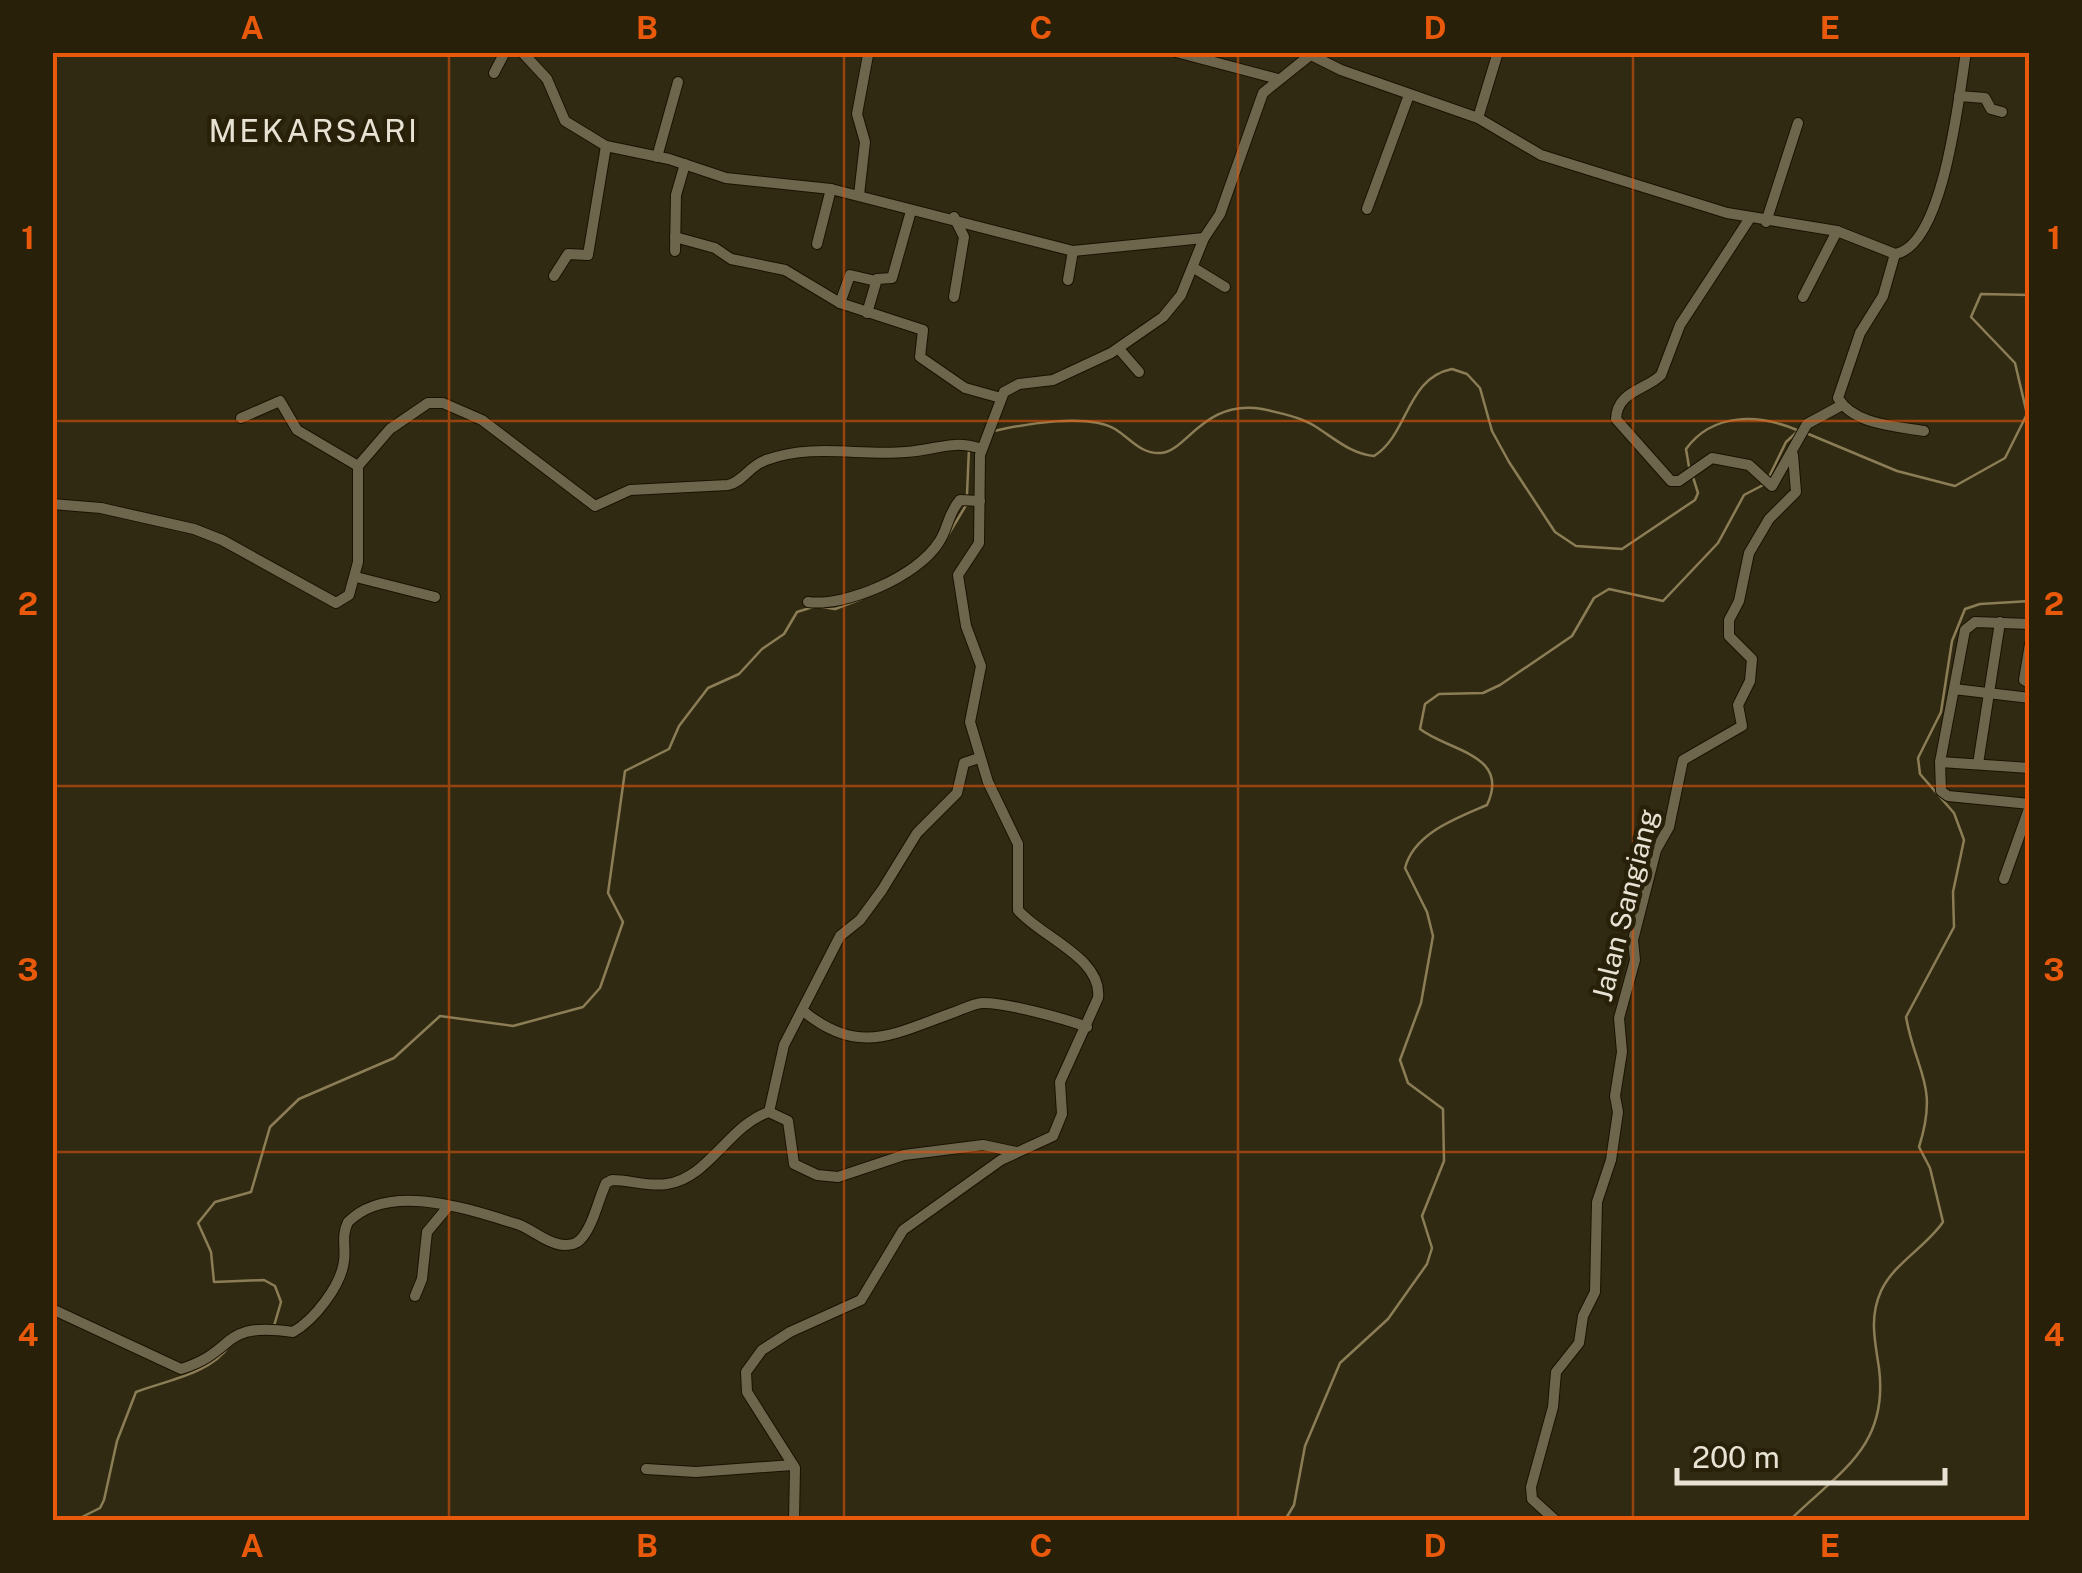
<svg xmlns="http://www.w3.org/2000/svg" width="2082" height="1573" viewBox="0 0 2082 1573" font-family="'Public Sans',sans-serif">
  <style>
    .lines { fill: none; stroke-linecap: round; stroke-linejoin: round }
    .stream { stroke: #8b7e56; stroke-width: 2.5 }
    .minor-casing { stroke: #191200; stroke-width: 12 }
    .minor { stroke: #6d654c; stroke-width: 10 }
    .grid { fill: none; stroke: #e8590c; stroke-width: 2.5; stroke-opacity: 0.55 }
    .labels { text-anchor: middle; stroke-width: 9; stroke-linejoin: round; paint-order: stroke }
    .street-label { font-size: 28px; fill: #e7e2d4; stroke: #282008 }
    .quarter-label { font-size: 32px; letter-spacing: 2.5px; fill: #e7e2d4; stroke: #282008 }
    .neatline { fill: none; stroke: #e8590c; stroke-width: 4 }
    .grid-label { font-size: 32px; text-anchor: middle; font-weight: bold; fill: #e8590c }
  </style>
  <rect width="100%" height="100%" fill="#312a12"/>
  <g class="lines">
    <g class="stream">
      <path d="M994,431C1024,424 1088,413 1115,429C1131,439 1140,454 1161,453C1186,452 1204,399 1262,409C1277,412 1300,417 1313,425C1333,437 1350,454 1374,456C1409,434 1406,378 1452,369L1467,374L1480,388L1492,431L1509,462L1555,532L1576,546L1622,549L1695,500L1698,493L1692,474"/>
      <path d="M1806,433L1897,471L1955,486L2005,458L2027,414L2015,363L1971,317L1981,294L2030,295"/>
      <path d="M1689,467L1686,449C1713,412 1759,414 1797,430"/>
      <path d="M1769,477L1786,442L1798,431"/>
      <path d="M967,494L969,448"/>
      <path d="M939,550L968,502"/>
      <path d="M274,1326L281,1302L275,1286L264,1280L214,1282L211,1252L198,1223L215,1202L251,1192L270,1127L299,1099L394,1058L440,1016L513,1026L583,1007L600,988L623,922L608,893L625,771L669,749L679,726L708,688L739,674L762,649L784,634L797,612L816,606L835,609L861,599"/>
      <path d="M76,1520L100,1508L104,1500L117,1441L136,1392C167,1380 209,1375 230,1345"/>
      <path d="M1285,1520L1294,1505L1305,1446L1340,1363L1388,1319L1427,1264L1432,1248L1422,1216L1444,1161L1443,1109L1408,1083L1400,1060L1421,1003L1433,936L1427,912L1405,868C1414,833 1457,818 1487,805C1511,754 1448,751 1420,729L1425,704L1439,694L1483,693L1500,685L1572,636L1594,598L1609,589L1663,601L1718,543L1744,495L1765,484"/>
      <path d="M1790,1520C1839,1472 1889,1447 1879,1368C1875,1341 1869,1318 1881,1291C1894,1263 1926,1247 1943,1222L1930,1168L1919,1147C1939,1084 1916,1073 1906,1017L1954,927L1953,892L1964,840L1954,813L1920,774L1918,758L1941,712L1952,641L1965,609L1980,604L2030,601"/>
    </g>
    <defs>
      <g id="minor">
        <path d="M522,52L547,79L565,121L606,146L669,159L726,178L831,189L1073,251L1204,238"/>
        <path d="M1176,52L1278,79"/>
        <path d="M1313,56L1341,70L1478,118L1541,155L1727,213L1837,231L1895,254C1944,246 1959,95 1966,52"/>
        <path d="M494,73L505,52"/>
        <path d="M1959,96L1985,98L1991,109L2002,112"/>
        <path d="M1478,118L1498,52"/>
        <path d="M657,157L678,82"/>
        <path d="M859,195L865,142L857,114L868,55"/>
        <path d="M1367,209L1409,95"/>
        <path d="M954,217L964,237L954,297"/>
        <path d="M1750,218L1680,325L1661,375C1646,390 1617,391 1616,419L1671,481H1679L1712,458L1749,465L1772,486L1807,424L1842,405"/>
        <path d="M1766,222L1798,123"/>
        <path d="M675,237L715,248L731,259L785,270L840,303L923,330L920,357L965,388L1001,398"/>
        <path d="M817,244L831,189"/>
        <path d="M675,251L676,195L685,164"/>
        <path d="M1895,254L1883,296L1860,333L1838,398C1854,425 1896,426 1924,431"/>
        <path d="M1194,268L1225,287"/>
        <path d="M554,276L568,254L588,255L606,146"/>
        <path d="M1068,280L1073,251"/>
        <path d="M1803,297L1837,231"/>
        <path d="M840,303L850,275L876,281"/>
        <path d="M867,313L877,279L892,278L911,211"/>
        <path d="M1119,349L1139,372"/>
        <path d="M241,418L280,401L297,430L358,466"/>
        <path d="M52,504L101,508L194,529L222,540L336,603L349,595L358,562V466L390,429L428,403H443L482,420L595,506L630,490L728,485C744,481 749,466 766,460C813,443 858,456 906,452C938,450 950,439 982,449"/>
        <path d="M356,577L435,597"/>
        <path d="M808,602C846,607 918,576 939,542C948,529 948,513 960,500L980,501"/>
        <path d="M2030,624L1975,622L1965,630L1940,762L1941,791L1948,796L2030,804"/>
        <path d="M2030,644L2024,680L2030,683"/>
        <path d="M1954,689L2030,698"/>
        <path d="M1940,762L2030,768"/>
        <path d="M1978,764L2000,622"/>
        <path d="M2004,879L2030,806"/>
        <path d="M802,1010C858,1057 893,1034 952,1013C961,1010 972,1004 982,1003C1004,1002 1066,1019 1087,1027"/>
        <path d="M769,1112L784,1045L840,936L860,920L882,890L917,833L957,793L964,763L979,758"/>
        <path d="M415,1296L422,1279L427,1232L447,1208"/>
        <path d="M52,1309L181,1369C239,1351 218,1321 293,1332C314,1320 341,1286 344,1261C346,1247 341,1236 348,1222C389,1181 468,1209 517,1224C532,1229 543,1241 558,1244C565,1246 575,1245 580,1240C593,1227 598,1200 606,1183L612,1180C630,1180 649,1187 667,1184C709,1178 729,1125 769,1112L788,1121L794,1164L817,1175L838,1177L904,1155L983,1145L1016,1152"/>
        <path d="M646,1469L696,1472L793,1465"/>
        <path d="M794,1520L795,1468L747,1392L746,1372L762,1350L790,1332L861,1300L903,1230L1001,1160L1053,1136L1062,1114L1060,1082L1098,998C1103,958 1039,936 1018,910V844L988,782L970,722L981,666L966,626L958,575L979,543L980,455L1004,392L1019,384L1053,380L1111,353L1163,317L1181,295L1204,238L1220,214L1263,93L1314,52"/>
        <path d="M1555,1520L1532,1499L1531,1487L1553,1407L1556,1372L1579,1343L1583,1316L1595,1292L1597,1202L1611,1160L1618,1112L1615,1096L1622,1052L1619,1018L1635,960L1633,940L1656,850L1669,827L1683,760L1742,726L1738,705L1750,681L1752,659L1729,636V620L1739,601L1749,553L1769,519L1796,492L1793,455"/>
      </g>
    </defs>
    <use href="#minor" class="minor-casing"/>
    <use href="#minor" class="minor"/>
  </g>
  <path class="grid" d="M449,52V1520M844,52V1520M1238,52V1520M1633,52V1520M52,421H2030M52,786H2030M52,1152H2030"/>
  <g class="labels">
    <g class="street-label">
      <text transform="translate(1625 905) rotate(-76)" y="10">Jalan Sangiang</text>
    </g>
    <g class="quarter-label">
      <text x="314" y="142">MEKARSARI</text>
    </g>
  </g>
  <rect width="2082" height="1573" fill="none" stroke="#282008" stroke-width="110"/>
  <path d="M1677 1468v15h268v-15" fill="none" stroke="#e7e2d4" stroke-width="5"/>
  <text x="1692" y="1468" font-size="30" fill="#e7e2d4" stroke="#282008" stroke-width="8" paint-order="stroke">200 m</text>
  <rect x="55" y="55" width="1972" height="1463" class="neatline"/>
  <g class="grid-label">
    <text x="252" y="39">A</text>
    <text x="647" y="39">B</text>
    <text x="1041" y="39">C</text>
    <text x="1435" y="39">D</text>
    <text x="1830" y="39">E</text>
    <text x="28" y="249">1</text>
    <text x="2054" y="249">1</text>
    <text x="28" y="615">2</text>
    <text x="2054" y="615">2</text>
    <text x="28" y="981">3</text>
    <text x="2054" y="981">3</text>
    <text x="28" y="1346">4</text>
    <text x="2054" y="1346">4</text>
    <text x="252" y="1557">A</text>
    <text x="647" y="1557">B</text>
    <text x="1041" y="1557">C</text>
    <text x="1435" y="1557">D</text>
    <text x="1830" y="1557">E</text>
  </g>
</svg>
